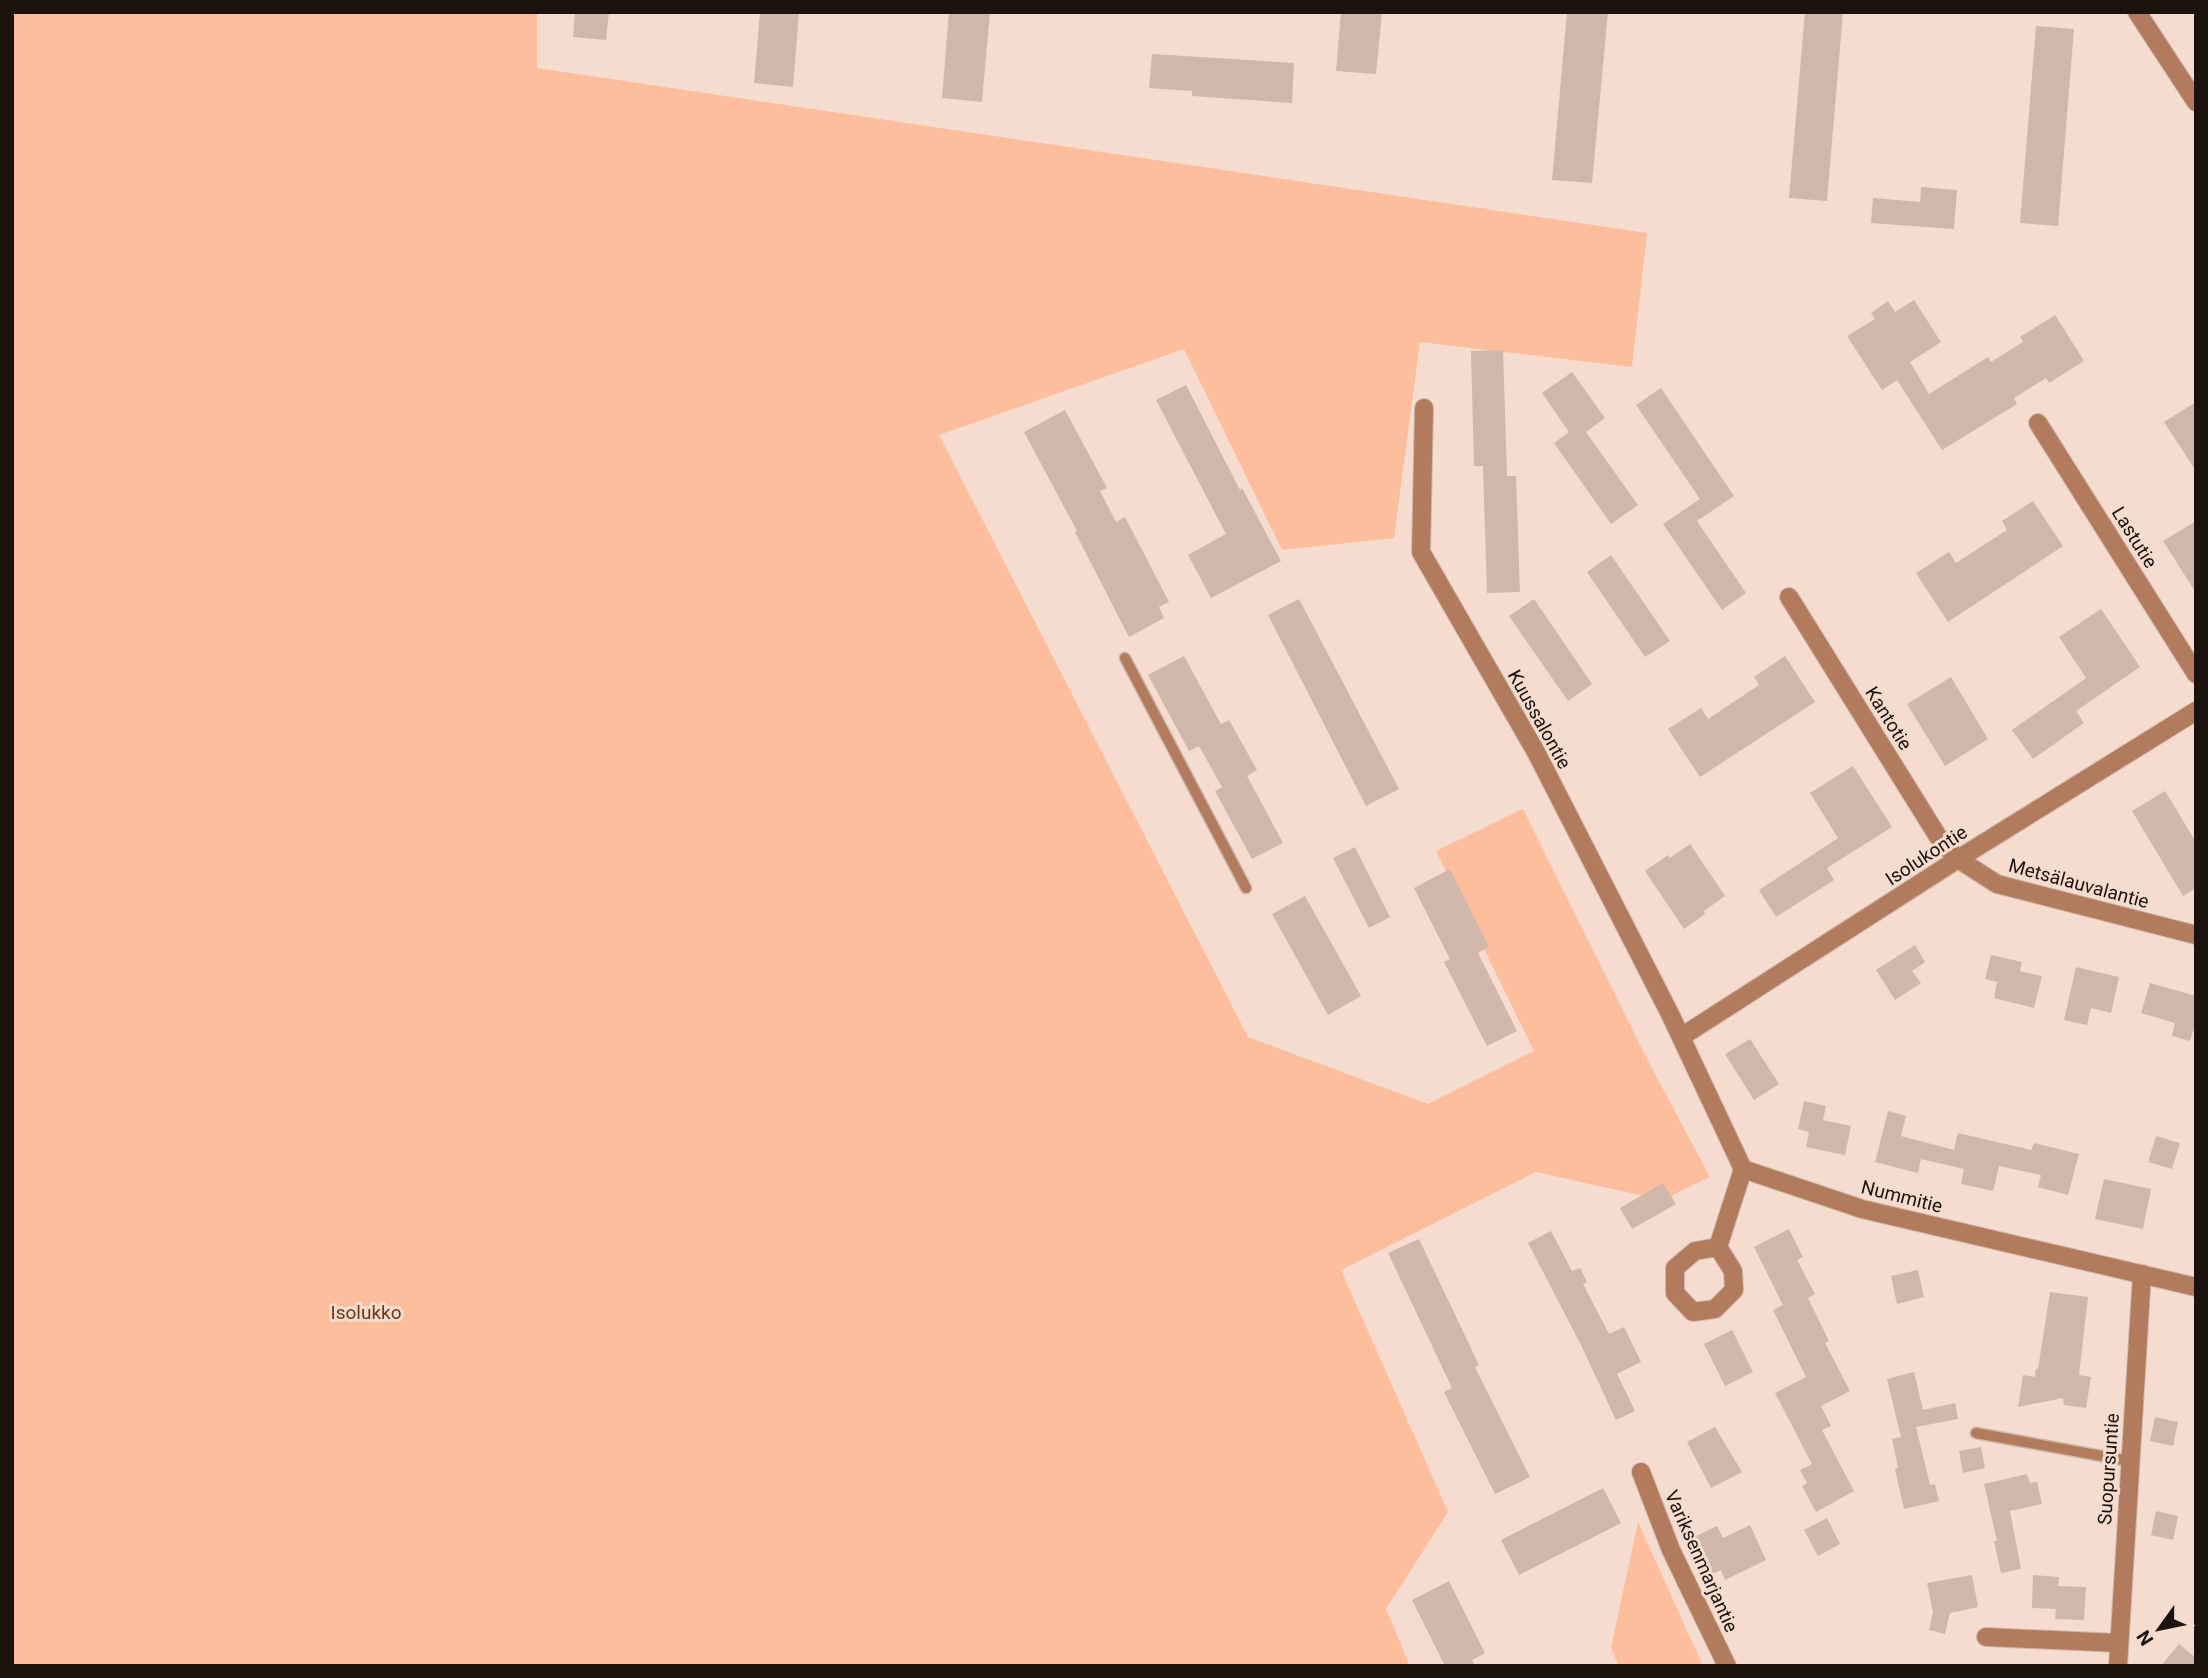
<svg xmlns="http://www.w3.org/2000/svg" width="2208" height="1678" viewBox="0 0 2208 1678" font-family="Roboto,sans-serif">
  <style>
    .green { fill: #fdbe9d }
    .building { fill: #d0b7aa }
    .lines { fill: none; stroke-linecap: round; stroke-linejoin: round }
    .service-casing { stroke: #ceb8ac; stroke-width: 13 }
    .minor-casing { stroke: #ceb8ac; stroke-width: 20 }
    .service { stroke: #b37b5d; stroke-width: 10 }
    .minor { stroke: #b37b5d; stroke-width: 18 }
    .labels { text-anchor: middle; stroke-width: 6; stroke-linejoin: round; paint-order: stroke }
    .street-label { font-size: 19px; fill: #1c130f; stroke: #f5dccf }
    .park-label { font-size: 19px; fill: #6f3815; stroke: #f5dccf }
  </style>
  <rect width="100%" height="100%" fill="#f5dccf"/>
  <g class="green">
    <path d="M12,12H537V68L1647,233L1632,367L1420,342L1394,538L1282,550L1184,349L939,435L1248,1037L1428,1104L1534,1051L1436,851L1523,809L1647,1059L1710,1177L1662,1200L1536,1172L1341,1270L1448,1512L1386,1609L1410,1666H12Z"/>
    <path d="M1638,1522L1703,1666H1619L1611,1648Z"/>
  </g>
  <g class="building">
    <path d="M575,12H609L606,40L573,37Z"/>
    <path d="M760,12H799L793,87L754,83Z"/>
    <path d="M949,12H990L982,102L942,98Z"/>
    <path d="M1341,12H1382L1376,74L1336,71Z"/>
    <path d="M1567,12H1608L1592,183L1552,180Z"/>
    <path d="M1805,12H1843L1827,201L1789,198Z"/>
    <path d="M2036,26L2074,29L2058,226L2020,223Z"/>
    <path d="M1152,54L1294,63L1292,103L1192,96V91L1149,88Z"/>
    <path d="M1921,187L1957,190L1954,229L1871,223L1873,198L1920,202Z"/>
    <path d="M1914,300L1941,342L1910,362L1929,394L1988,357L1991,362L2023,342L2020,337L2055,315L2084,361L2049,383L2046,378L2014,398L2017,404L1942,450L1897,380L1882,390L1847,336L1875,319L1871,313L1888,301L1895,312Z"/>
    <path d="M1503,350L1507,476H1516L1520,592L1487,593L1483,466H1474L1471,351Z"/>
    <path d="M1572,372L1605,418L1586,432L1638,505L1611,524L1554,443L1569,432L1542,393Z"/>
    <path d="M1186,385L1240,490L1242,488L1281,561L1211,598L1188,555L1226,534L1156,400Z"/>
    <path d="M1661,388L1734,496L1697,521L1746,593L1722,610L1663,524L1700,499L1636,405Z"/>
    <path d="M2196,402V471L2164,422Z"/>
    <path d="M1065,410L1107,488L1100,491L1116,522L1125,517L1169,602L1159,607L1164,618L1129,637L1075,532L1077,531L1024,432Z"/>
    <path d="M2033,501L2063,546L1948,622L1916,573L1949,552L1956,563L2007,530L2002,521Z"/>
    <path d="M2196,521V593L2163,541Z"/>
    <path d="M1611,555L1670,641L1645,657L1587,572Z"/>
    <path d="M1299,599L1399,789L1366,806L1268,615Z"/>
    <path d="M1534,599L1592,684L1568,701L1509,616Z"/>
    <path d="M2101,609L2140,667L2076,711L2084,723L2033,759L2012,730L2086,678L2059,637Z"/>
    <path d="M1184,656L1221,724L1229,720L1257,770L1247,776L1283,843L1252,859L1215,791L1222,787L1199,746L1189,751L1148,675Z"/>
    <path d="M1785,656L1815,702L1700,777L1668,729L1701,708L1708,719L1759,685L1754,677Z"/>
    <path d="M1951,677L1988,739L1945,766L1907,704Z"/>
    <path d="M1853,766L1892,827L1827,868L1834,880L1776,917L1759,890L1838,838L1810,793Z"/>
    <path d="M2165,791L2196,842V888L2183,896L2132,811Z"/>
    <path d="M1690,844L1725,896L1704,911L1705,914L1684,929L1645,871L1668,855L1670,858Z"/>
    <path d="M1355,847L1390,917L1369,928L1333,858Z"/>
    <path d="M1450,869L1489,947L1478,953L1517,1031L1487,1046L1444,962L1450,959L1414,888Z"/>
    <path d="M1305,896L1361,996L1328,1015L1272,914Z"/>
    <path d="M1915,945L1925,962L1912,971L1921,983L1895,1000L1876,970Z"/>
    <path d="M1991,955L2022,962L2020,971L2042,976L2034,1008L1994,998L1997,982L1985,979Z"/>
    <path d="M2076,967L2119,977L2111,1013L2091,1008L2087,1025L2064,1020Z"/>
    <path d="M2150,983L2196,996V1021L2190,1041L2172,1036L2175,1023L2141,1013Z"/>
    <path d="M1750,1039L1779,1084L1754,1100L1725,1054Z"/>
    <path d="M1804,1101L1826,1106L1823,1120L1851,1126L1845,1155L1806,1147L1809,1132L1798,1129Z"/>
    <path d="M1888,1111L1906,1116L1901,1136L1954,1150L1958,1133L2031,1150L2034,1143L2079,1154L2068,1195L2038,1187L2041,1175L1999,1166L1993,1191L1961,1184L1964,1169L1921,1159L1918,1173L1875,1162Z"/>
    <path d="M2156,1136L2180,1143L2172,1169L2148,1162Z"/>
    <path d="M2104,1179L2151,1189L2143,1229L2095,1219Z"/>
    <path d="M1663,1183L1676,1204L1632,1229L1620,1208Z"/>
    <path d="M1789,1229L1803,1257L1797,1260L1815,1294L1808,1298L1829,1341L1825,1343L1850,1391L1821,1406L1831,1426L1822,1430L1854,1491L1816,1512L1802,1486L1807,1483L1800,1470L1812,1464L1775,1393L1806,1377L1773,1310L1783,1305L1754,1247Z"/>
    <path d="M1551,1231L1572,1271L1580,1268L1587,1282L1583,1284L1609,1334L1624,1327L1641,1362L1617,1374L1635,1411L1616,1420L1581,1345L1528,1243Z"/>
    <path d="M1419,1239L1479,1365L1475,1367L1530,1477L1495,1494L1444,1392L1452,1388L1388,1253Z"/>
    <path d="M1918,1270L1924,1297L1897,1304L1891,1276Z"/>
    <path d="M2050,1292L2088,1297L2079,1375L2091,1377L2086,1408L2064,1405L2063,1398L2018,1407L2023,1375L2035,1377L2036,1369H2038Z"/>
    <path d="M1732,1330L1753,1372L1725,1386L1704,1344Z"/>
    <path d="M1914,1372L1923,1410L1955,1403L1958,1419L1916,1427L1930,1485L1935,1484L1939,1501L1904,1509L1895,1469L1898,1468L1892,1439L1901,1437L1887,1379Z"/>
    <path d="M2155,1417L2178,1422L2173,1446L2150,1441Z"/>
    <path d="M1715,1427L1742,1472L1711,1488L1687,1442Z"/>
    <path d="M1981,1447L1985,1468L1963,1473L1959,1451Z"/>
    <path d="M2027,1474L2030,1483L2037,1482L2042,1504L2010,1511L2021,1569L2001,1573L1994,1541H1997L1984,1484Z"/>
    <path d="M1603,1488L1621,1523L1519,1575L1501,1540Z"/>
    <path d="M2156,1511L2178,1516L2173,1540L2151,1535Z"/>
    <path d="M1827,1518L1840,1544L1818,1556L1804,1530Z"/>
    <path d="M1750,1525L1766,1560L1725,1580L1721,1570L1712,1574L1694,1537L1717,1526L1723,1538Z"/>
    <path d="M1972,1575L1978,1607L1950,1613L1945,1634L1929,1630L1933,1612L1927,1583Z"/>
    <path d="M2033,1575L2059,1577L2058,1586L2086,1587L2084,1620L2055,1619L2056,1609L2032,1608Z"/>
    <path d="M1449,1581L1485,1653L1472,1660L1475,1666H1445L1412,1600Z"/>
    <path d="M2179,1644L2196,1658V1666H2161Z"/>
  </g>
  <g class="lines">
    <defs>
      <g id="service">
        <path d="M1125,658L1246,888"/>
        <path d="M1976,1433L2129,1461"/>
      </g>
      <g id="minor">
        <path d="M2137,12L2196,102"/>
        <path d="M1424,408L1421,552L1536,752L1670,1014L1743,1169L1862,1209L2196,1287"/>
        <path d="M2038,423L2196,674"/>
        <path d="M1789,597L1942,843L1958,859L1997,884L2196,935"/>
        <path d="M1681,1037L1958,859L2196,711"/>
        <path d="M1718,1247L1733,1271L1734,1290L1715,1309L1693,1312L1675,1293V1268L1695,1251L1718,1247L1743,1169"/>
        <path d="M1641,1472L1671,1550L1727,1666"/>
        <path d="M1986,1637L2118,1643"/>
        <path d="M2118,1666L2142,1274"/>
      </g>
    </defs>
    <use href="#service" class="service-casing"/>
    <use href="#minor" class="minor-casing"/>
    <use href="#service" class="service"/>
    <use href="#minor" class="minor"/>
  </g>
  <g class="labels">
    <g class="street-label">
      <text transform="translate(2135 537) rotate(58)" y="7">Lastutie</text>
      <text transform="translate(1889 718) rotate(58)" y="7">Kantotie</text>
      <text transform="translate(1540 719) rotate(61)" y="7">Kuussalontie</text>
      <text transform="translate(1926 855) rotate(-33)" y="7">Isolukontie</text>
      <text transform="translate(2079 883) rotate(15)" y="7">Metsälauvalantie</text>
      <text transform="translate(1902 1196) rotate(14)" y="7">Nummitie</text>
      <text transform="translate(2108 1469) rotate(-86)" y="7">Suopursuntie</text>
      <text transform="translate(1702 1561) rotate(66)" y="7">Variksenmarjantie</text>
    </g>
    <g class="park-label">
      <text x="366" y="1319">Isolukko</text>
    </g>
  </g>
  <rect width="2208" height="1678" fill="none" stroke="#1c130f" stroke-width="28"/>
  <g transform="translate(2159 1629) rotate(237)" stroke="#f5dccf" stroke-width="5" paint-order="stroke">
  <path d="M0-5L12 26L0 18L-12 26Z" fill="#1c130f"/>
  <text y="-10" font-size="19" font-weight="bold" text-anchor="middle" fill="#1c130f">N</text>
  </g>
</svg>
